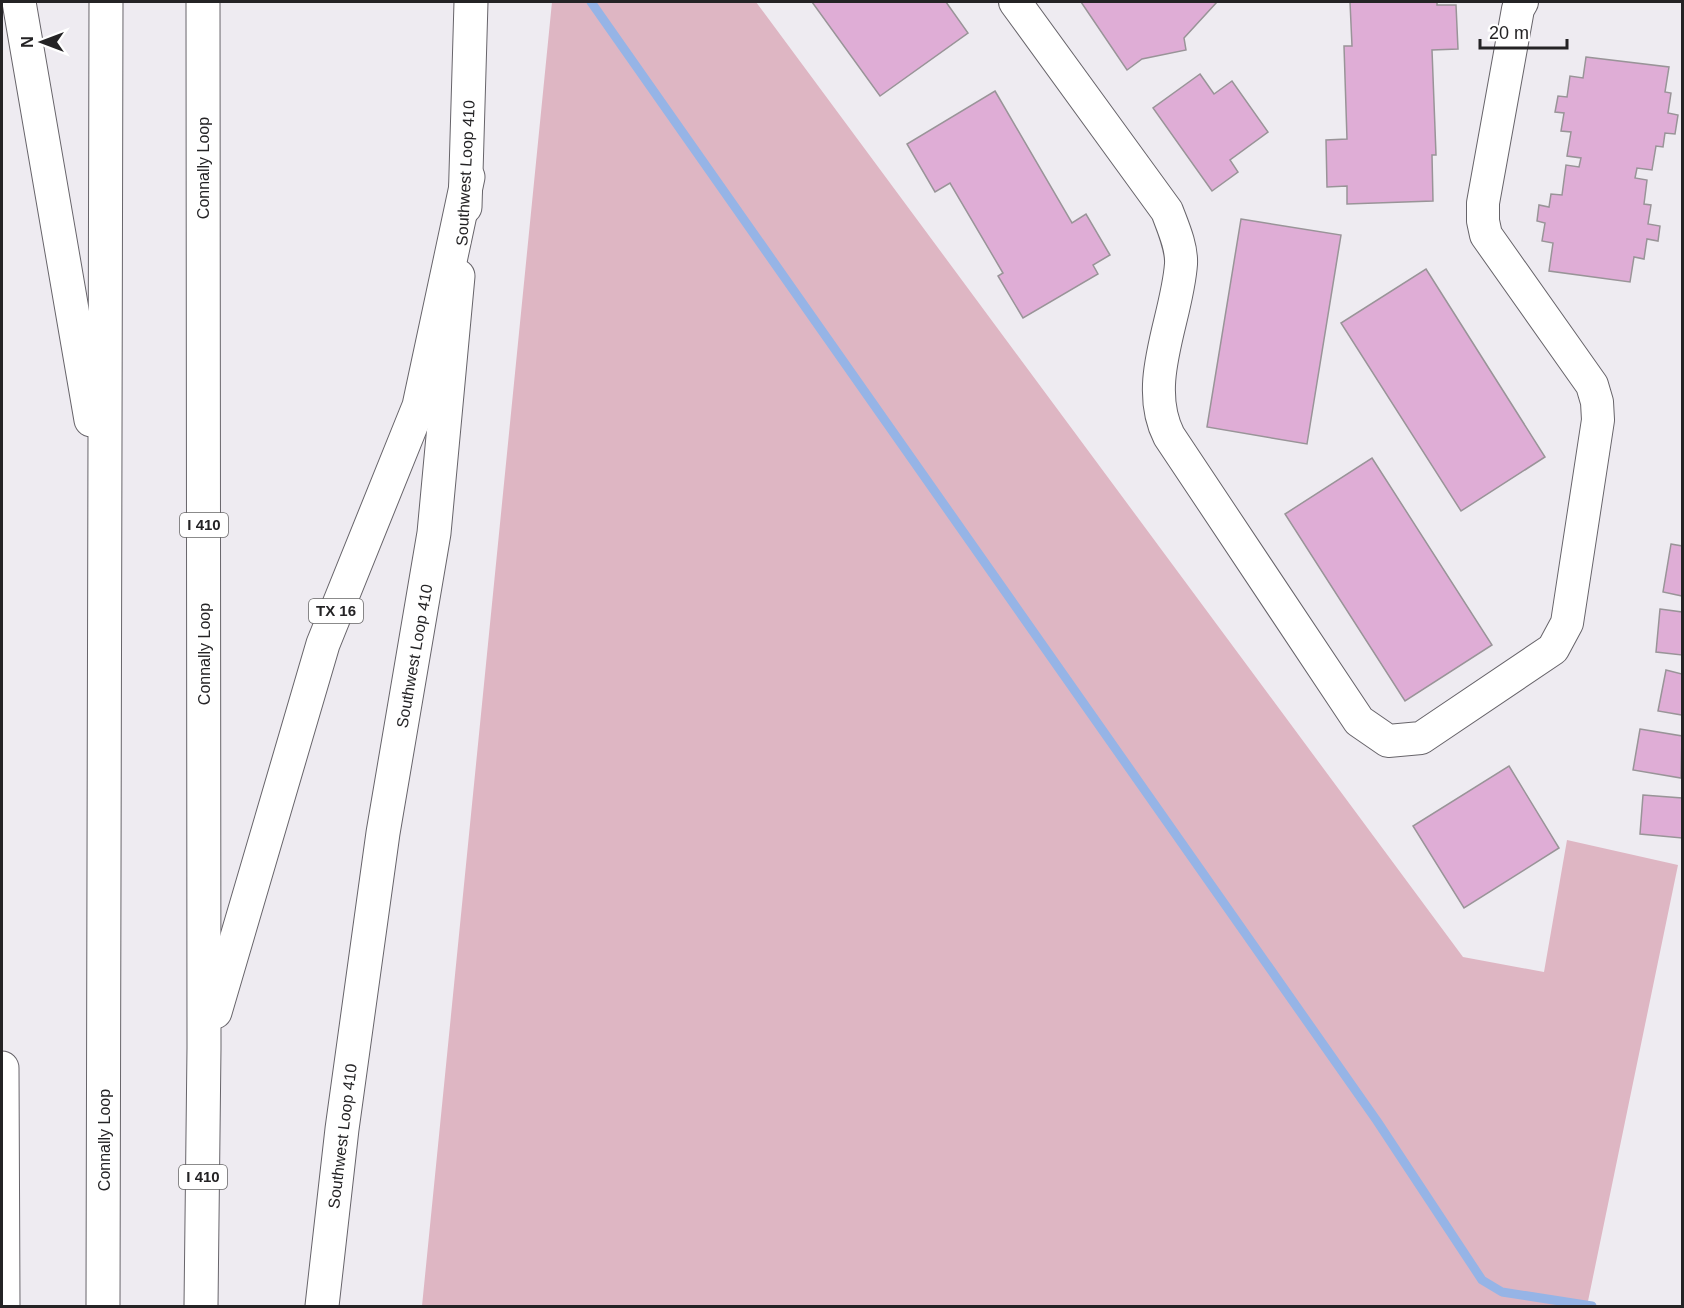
<svg xmlns="http://www.w3.org/2000/svg" width="1684" height="1308" viewBox="0 0 1684 1308" font-family="Helvetica,sans-serif">
  <style>
    .green { fill: #deb6c3 }
    .lines { fill: none; stroke-linecap: round; stroke-linejoin: round }
    .stream { stroke: #96b4e6; stroke-width: 9 }
    .building { fill: #dfadd6; stroke: #999498; stroke-width: 1.5 }
    .minor-casing { stroke: #67646a; stroke-width: 34 }
    .major-casing { stroke: #67646a; stroke-width: 35 }
    .highway-casing { stroke: #67646a; stroke-width: 35 }
    .minor { stroke: #fff; stroke-width: 32 }
    .major { stroke: #fff; stroke-width: 33 }
    .highway { stroke: #fff; stroke-width: 33 }
    .labels { text-anchor: middle; stroke-width: 6; stroke-linejoin: round; paint-order: stroke }
    .shield { fill: #fff; stroke: #666566; stroke-width: 1.5 }
    .shield-label { font-size: 15px; font-weight: bold; fill: #242325 }
    .street-label { font-size: 16px; fill: #242325; stroke: #fff }
  </style>
  <rect width="100%" height="100%" fill="#eeebf1"/>
  <path class="green" d="M552,2H756L1463,957L1544,972L1567,840L1678,865L1587,1306H422Z"/>
  <g class="lines">
    <path class="stream" d="M591,2L1377,1121L1482,1280L1502,1292L1592,1306"/>
  </g>
  <g class="building">
    <path d="M812,2H946L968,33L880,96Z"/>
    <path d="M1081,2H1217L1184,38L1186,50L1142,59L1127,70Z"/>
    <path d="M1350,2H1437V5H1456L1458,49L1432,50L1436,155H1432L1433,201L1347,204V186L1327,187L1326,140L1347,139L1344,46H1352Z"/>
    <path d="M1586,57L1669,67L1665,92L1671,93L1668,113L1678,115L1675,134L1665,133L1663,147L1656,146L1652,170L1637,168L1635,178L1647,180L1644,204L1651,205L1648,224L1660,226L1658,241L1647,239L1644,259L1634,257L1630,282L1549,271L1553,243L1542,241L1545,223L1537,221L1539,205L1549,207L1551,194L1562,195L1566,165L1579,167L1581,158L1567,156L1571,132L1561,131L1564,113L1555,112L1558,96L1567,97L1570,76L1583,78Z"/>
    <path d="M1200,74L1214,94L1232,81L1268,132L1230,160L1238,172L1212,191L1153,108Z"/>
    <path d="M995,91L1072,223L1086,214L1110,255L1093,265L1098,274L1023,318L998,276L1003,273L950,183L935,192L907,144Z"/>
    <path d="M1241,219L1341,235L1307,444L1207,427Z"/>
    <path d="M1426,269L1545,457L1461,511L1341,323Z"/>
    <path d="M1372,458L1492,645L1405,701L1285,514Z"/>
    <path d="M1671,544L1682,546V596L1663,592Z"/>
    <path d="M1660,609L1682,612V655L1656,652Z"/>
    <path d="M1666,670L1682,674V715L1658,711Z"/>
    <path d="M1640,729L1682,736L1681,778L1633,770Z"/>
    <path d="M1509,766L1559,848L1464,908L1413,826Z"/>
    <path d="M1643,795L1682,798V838L1640,834Z"/>
  </g>
  <g class="lines">
    <defs>
      <path id="minor" d="M1015,2L1167,211C1173,227 1182,247 1181,264C1177,320 1142,383 1169,436L1359,721L1388,741L1421,738L1553,649L1567,623L1598,420L1597,402L1592,385L1486,235L1483,221V203L1518,9L1522,2"/>
      <g id="major">
        <path d="M465,207L471,2"/>
        <path d="M2,1068L3,1306"/>
        <path d="M322,1306L342,1129L383,833L434,533L458,276"/>
      </g>
      <g id="highway">
        <path d="M19,2L91,420"/>
        <path d="M215,1012L323,644L419,406L468,177"/>
        <path d="M103,1306L106,2"/>
        <path d="M201,1306L204,1048L203,2"/>
      </g>
    </defs>
    <use href="#minor" class="minor-casing"/>
    <use href="#major" class="major-casing"/>
    <use href="#highway" class="highway-casing"/>
    <use href="#minor" class="minor"/>
    <use href="#major" class="major"/>
    <use href="#highway" class="highway"/>
  </g>
  <g class="labels">
    <g class="shield">
      <rect x="180" y="513" width="48" height="24" rx="4.5"/>
      <rect x="309" y="599" width="54" height="24" rx="4.5"/>
      <rect x="179" y="1165" width="48" height="24" rx="4.5"/>
    </g>
    <g class="shield-label">
      <text x="204" y="530">I 410</text>
      <text x="336" y="616">TX 16</text>
      <text x="203" y="1182">I 410</text>
    </g>
    <g class="street-label">
      <text transform="translate(203 168) rotate(-90)" y="6">Connally Loop</text>
      <text transform="translate(465 173) rotate(-87)" y="6">Southwest Loop 410</text>
      <text transform="translate(204 654) rotate(-90)" y="6">Connally Loop</text>
      <text transform="translate(414 656) rotate(-80)" y="6">Southwest Loop 410</text>
      <text transform="translate(342 1136) rotate(-83)" y="6">Southwest Loop 410</text>
      <text transform="translate(104 1140) rotate(-90)" y="6">Connally Loop</text>
    </g>
  </g>
  <rect width="1684" height="1308" fill="none" stroke="#242325" stroke-width="6"/>
  <g transform="translate(42 42) rotate(270)" stroke="#ffffff" stroke-width="4.5" paint-order="stroke">
  <path d="M0-4.5L10 22L0 15L-10 22Z" fill="#242325"/>
  <text y="-9" font-size="16" font-weight="bold" text-anchor="middle" fill="#242325">N</text>
  </g>
  <path d="M1480 39v9h87v-9" fill="none" stroke="#242325" stroke-width="3"/>
  <text x="1489" y="39" font-size="18" fill="#242325" stroke="#ffffff" stroke-width="4.5" paint-order="stroke">20 m</text>
</svg>
